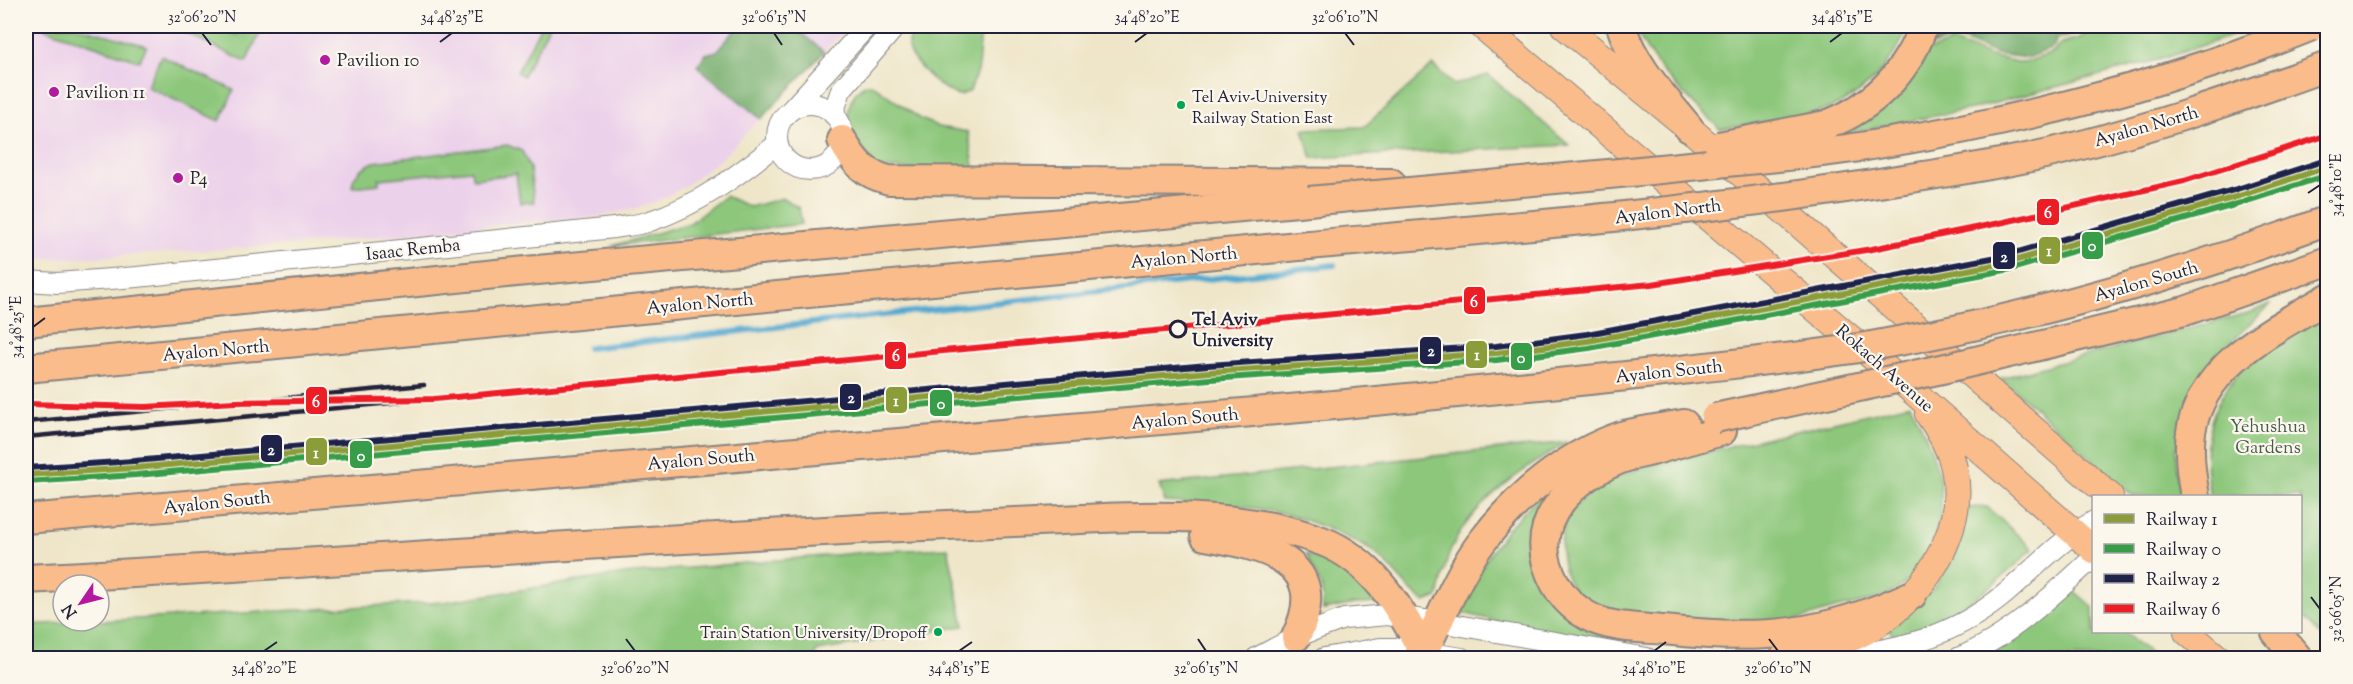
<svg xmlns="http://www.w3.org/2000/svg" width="2353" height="684" viewBox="0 0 2353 684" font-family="'Sorts Mill Goudy',serif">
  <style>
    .built { fill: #ecd1ea }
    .green { fill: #8dc77b; stroke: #58745b; stroke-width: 1.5 }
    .forest { fill: #72ac6b; stroke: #4a6753; stroke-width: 1.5 }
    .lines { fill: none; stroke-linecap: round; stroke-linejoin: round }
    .stream { stroke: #53a9d0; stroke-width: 6 }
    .minor-casing { stroke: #888482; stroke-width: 22 }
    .major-casing { stroke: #888482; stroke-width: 28 }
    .highway-casing { stroke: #888482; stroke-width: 32 }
    .minor { stroke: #fff; stroke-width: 20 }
    .major { stroke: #fabc8b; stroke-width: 26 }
    .highway { stroke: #fabc8b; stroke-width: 28 }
    .rail { stroke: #22223b; stroke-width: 4.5 }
    .highway-bridge-casing { stroke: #888482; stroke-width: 32; stroke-linecap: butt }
    .highway-bridge { stroke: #fabc8b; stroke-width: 28 }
    .rail-1-casing { stroke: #fbf7ec; stroke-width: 10 }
    .rail-2-casing { stroke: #fbf7ec; stroke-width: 10 }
    .rail-3-casing { stroke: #fbf7ec; stroke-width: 10 }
    .rail-4-casing { stroke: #fbf7ec; stroke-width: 10 }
    .rail-1 { stroke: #8b9d38; stroke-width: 6 }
    .rail-2 { stroke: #389d48; stroke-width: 6 }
    .rail-3 { stroke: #1f234a; stroke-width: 6 }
    .rail-4 { stroke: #ed1d26; stroke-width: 6 }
    .ticks { fill: none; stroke: #22223b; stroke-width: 2 }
    .poi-dot { fill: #b5179e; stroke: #fbf7ec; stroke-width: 2 }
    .bus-dot { fill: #00a651; stroke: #fbf7ec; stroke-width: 2 }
    .stop-dot { fill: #fbf7ec; stroke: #22223b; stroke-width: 3 }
    .labels { text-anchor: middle; stroke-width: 4.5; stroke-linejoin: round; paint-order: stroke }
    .bus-label { font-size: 16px; fill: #22223b; stroke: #fbf7ec; text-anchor: start }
    .poi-label { font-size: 18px; fill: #22223b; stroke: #fbf7ec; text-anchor: start }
    .street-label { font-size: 18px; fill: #22223b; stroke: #fbf7ec }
    .stop-label { font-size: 18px; font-weight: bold; fill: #22223b; stroke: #fbf7ec; text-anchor: start }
    .park-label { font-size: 18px; fill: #475c51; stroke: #fbf7ec }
    .line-badge { stroke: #fbf7ec; stroke-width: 2 }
    .badge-label { font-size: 16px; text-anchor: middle; font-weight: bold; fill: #fff }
    .neatline { fill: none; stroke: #22223b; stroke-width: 2 }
    .ticks-label { font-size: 15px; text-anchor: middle; fill: #22223b }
  </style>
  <rect width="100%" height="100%" fill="#fbf7ec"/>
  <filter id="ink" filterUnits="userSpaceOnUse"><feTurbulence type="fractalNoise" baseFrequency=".0167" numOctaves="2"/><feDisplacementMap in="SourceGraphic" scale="12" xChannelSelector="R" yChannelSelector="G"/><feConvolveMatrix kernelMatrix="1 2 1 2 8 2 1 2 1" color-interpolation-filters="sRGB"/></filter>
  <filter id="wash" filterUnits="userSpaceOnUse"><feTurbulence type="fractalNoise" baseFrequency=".008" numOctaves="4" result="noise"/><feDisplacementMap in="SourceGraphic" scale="24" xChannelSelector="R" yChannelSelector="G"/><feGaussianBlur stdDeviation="1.35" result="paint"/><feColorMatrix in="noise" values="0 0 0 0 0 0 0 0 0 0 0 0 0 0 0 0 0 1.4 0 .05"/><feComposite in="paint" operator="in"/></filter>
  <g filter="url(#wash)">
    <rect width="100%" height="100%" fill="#efe6c9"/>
    <path class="built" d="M26,26H842L845,30L723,157L687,185L658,201L634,209L595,217L535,221L306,244L100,257L26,259Z"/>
    <g class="green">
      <path d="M37,26H74L147,46L139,61Z"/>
      <path d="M172,26H218L237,35L242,26H255L262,29L246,62Z"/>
      <path d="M541,26H549L523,76L517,72Z"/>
      <path d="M916,26L981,27L978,68L970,91C967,92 964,94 961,95C948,97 908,60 908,47C907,39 912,32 916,26Z"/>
      <path d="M1635,26H1908C1894,64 1861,100 1821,111C1789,120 1753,123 1720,129C1686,96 1653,70 1635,26Z"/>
      <path d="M2097,26H2261L2161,59L1976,108L1837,135L1897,94L1917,70L1928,51L1953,42L1994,57L2023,63L2053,53L2061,43L2080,38Z"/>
      <path d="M161,56L234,90L220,121L147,87Z"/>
      <path d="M1433,65L1454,85L1488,75L1569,145L1312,158L1303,129L1364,127Z"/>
      <path d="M866,84L873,85L921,119L939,127L968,132L975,172L876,168C869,156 857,144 851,131C844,114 850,93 866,84Z"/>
      <path d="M507,145L522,151L530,168L534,202L520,203L516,174L473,179L471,170L379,179V184L352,187C353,173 362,168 374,162Z"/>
      <path d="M725,196L750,207L783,198L799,208L802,224L612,246L690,223Z"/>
      <path d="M2272,303L2217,356L2176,449L2177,478L2181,496H2133L2001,378L2252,312Z"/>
      <path d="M2327,313V641L2301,615L2300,496H2210C2201,450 2207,403 2243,369C2267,346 2300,330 2327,313Z"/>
      <path d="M1910,404C1937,453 1957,506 1924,557C1916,569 1910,580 1899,588C1880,601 1855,604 1834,609C1816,614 1796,622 1777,623C1752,625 1725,621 1700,620C1666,618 1638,619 1606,610C1600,608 1593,607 1588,604C1573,594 1564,577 1562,559C1554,503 1600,480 1647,466Z"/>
      <path d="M1568,442C1524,469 1475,499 1452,547C1445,562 1442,581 1438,597L1425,602C1404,588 1392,565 1372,551C1365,546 1355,542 1348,538C1284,505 1234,505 1165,502L1159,485Z"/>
      <path d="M1544,491L1553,497C1531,523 1529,529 1533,562L1625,635L1626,648L1513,625L1459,612L1485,561L1508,528Z"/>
      <path d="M1987,507L2033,549C2006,575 1978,598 1946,617C1930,626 1911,633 1895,640L1889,628L1917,605L1936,585L1951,561L1962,533L1961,508Z"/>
      <path d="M948,548L964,626L818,651L812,658H26V625L443,602L625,574L867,552Z"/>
      <path d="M1306,554L1339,566L1383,603L1355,604L1323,610L1322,587Z"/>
      <path d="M2073,590L2093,607L2094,632H2123L2156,658H1981L2031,626Z"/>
    </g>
    <g class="forest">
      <path d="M739,26H793L824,52L761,119L697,66L706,54L717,51Z"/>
      <path d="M1938,26H2090L2066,37L2057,38L2053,48L2026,58L1997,54L1956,37L1929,47Z"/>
    </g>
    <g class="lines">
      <path class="stream" d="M588,348L1334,265"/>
    </g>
  </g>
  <g filter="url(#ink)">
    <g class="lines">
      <defs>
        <g id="minor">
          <circle cx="810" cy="137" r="33"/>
          <path d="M791,110L867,26"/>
          <path d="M833,114L841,90L896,26"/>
          <path d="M26,281L57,283L137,277L614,228C626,226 639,225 650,221C699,205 738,175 777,144"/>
          <path d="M1256,658L1296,637L1344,619L1387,615L1439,622L1647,658"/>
          <path d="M1324,658L1380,648H1397L1462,658"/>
          <path d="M1831,658C1898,649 1951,639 2005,594C2034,569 2060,540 2094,521"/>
          <path d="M1958,658C2010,637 2053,595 2094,557"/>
        </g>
        <g id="major">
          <path d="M1482,26L1908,387L2094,550"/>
          <path d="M1564,26L1689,128L2110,496"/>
          <path d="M2187,632L2218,658"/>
          <path d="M1783,658C1812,652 1840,646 1866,631C1921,601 1968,533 1954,468C1950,449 1939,430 1928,414"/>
        </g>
        <g id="highway">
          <path d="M1621,26C1634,66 1663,96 1689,128"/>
          <path d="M1826,125C1872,108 1907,73 1923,26"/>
          <path d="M842,140C854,162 864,174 889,180L1391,183"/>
          <path d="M26,322L526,271L1309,201"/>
          <path d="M26,368L1309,245"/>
          <path d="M1722,431C1698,438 1675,444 1652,451C1640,454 1627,456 1616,461C1576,478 1533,516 1547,564C1555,590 1570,609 1596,620C1617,628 1642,628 1664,630C1761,641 1823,636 1912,595"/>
          <path d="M2195,496C2191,475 2188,454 2191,432C2202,363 2274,330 2328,298"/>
          <path d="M26,519L1334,405"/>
          <path d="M1205,536C1263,546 1333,560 1296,637"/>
          <path d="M26,579C317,564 609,541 901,527C955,525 1008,522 1062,520C1148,515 1239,511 1322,541C1372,560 1400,607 1423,652"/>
          <path d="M2276,632L2298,658"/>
          <path d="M1423,652C1442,617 1457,575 1481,543C1516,496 1566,455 1621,436C1641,430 1664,428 1684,424"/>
        </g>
      </defs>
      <use href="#minor" class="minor-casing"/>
      <use href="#major" class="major-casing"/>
      <use href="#highway" class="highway-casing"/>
      <use href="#minor" class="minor"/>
      <use href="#major" class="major"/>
      <use href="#highway" class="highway"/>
      <g class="rail">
        <path d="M26,422L424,385"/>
        <path d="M26,437L434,399"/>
      </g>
      <defs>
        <g id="highway-bridge">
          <path d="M1719,146L1826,125"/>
          <path d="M1309,201C1445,188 1582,178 1718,163C1767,158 1817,154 1866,146C2018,122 2169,84 2312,26"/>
          <path d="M1309,245C1500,228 1690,213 1879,183C1936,174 1993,166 2049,153C2144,131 2236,99 2328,66"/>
          <path d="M1334,405C1453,393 1571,383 1689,369C1750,362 1811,356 1871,346C2028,319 2179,276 2328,220"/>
          <path d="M1715,418L1942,369L2185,311L2328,261"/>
        </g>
      </defs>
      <use href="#highway-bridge" class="highway-bridge-casing"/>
      <use href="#highway-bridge" class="highway-bridge"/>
      <defs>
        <path id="rail-1" d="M26,475L135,468L1209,372L1497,353L1588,341L2010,262L2239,196L2328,167"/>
        <path id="rail-2" d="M26,482L136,475L1210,379L1497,360L1589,348L2011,269L2241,203L2328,175"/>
        <path id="rail-3" d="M26,468L134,461L1208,365L1496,346L1587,334L2008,255L2237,189L2326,160"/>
        <path id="rail-4" d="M26,404L145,407L236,402L434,399L1652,284L1872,249L2004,222L2184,181L2328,135"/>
      </defs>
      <use href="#rail-1" class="rail-1-casing"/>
      <use href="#rail-2" class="rail-2-casing"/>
      <use href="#rail-3" class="rail-3-casing"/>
      <use href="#rail-4" class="rail-4-casing"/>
      <use href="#rail-1" class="rail-1"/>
      <use href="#rail-2" class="rail-2"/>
      <use href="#rail-3" class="rail-3"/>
      <use href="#rail-4" class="rail-4"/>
    </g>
  </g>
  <path class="ticks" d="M202,33L211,45M774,33L782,45M1345,33L1354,45M440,42L452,33M1135,42L1147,33M1830,42L1842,33M2308,193L2320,185M33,327L45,318M2311,597L2320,609M626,639L635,651M1198,639L1206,651M1769,639L1778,651M264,651L277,642M959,651L972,642M1654,651L1666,642"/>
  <g class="poi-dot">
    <circle cx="325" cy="60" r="6"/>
    <circle cx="54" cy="92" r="6"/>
    <circle cx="178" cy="178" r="6"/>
  </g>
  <g class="bus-dot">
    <circle cx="1181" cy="105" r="5"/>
    <circle cx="938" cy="632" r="5"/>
  </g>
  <circle class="stop-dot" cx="1178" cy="329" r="8"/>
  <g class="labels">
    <g class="bus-label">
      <text x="1192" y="102">Tel Aviv-University<tspan x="1192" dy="21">Railway Station East</tspan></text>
      <text x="927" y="638" text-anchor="end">Train Station University/Dropoff</text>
    </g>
    <g class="poi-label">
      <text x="337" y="66">Pavilion 10</text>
      <text x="66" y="98">Pavilion 11</text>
      <text x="190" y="184">P4</text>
    </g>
    <g class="street-label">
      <text transform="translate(2146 126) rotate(-16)" y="6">Ayalon North</text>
      <text transform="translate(1668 211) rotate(-7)" y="6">Ayalon North</text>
      <text transform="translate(413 249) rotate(-6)" y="6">Isaac Remba</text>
      <text transform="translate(1184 257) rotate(-5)" y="6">Ayalon North</text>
      <text transform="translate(2146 281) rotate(-16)" y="6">Ayalon South</text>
      <text transform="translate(700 303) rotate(-5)" y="6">Ayalon North</text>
      <text transform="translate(216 350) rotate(-5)" y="6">Ayalon North</text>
      <text transform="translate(1885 368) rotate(41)" y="6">Rokach Avenue</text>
      <text transform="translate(1669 371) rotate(-6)" y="6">Ayalon South</text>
      <text transform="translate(1185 418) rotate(-5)" y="6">Ayalon South</text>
      <text transform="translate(701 459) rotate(-5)" y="6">Ayalon South</text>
      <text transform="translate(217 502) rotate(-6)" y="6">Ayalon South</text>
    </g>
    <g class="stop-label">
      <text x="1192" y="325">Tel Aviv<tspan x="1192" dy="21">University</tspan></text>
    </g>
    <g class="park-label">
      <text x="2268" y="432">Yehushua<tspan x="2268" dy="21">Gardens</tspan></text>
    </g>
  </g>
  <g class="line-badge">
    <rect x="2036" y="198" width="24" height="28" rx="6" fill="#ed1d26"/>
    <rect x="2081" y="231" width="23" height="29" rx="6" fill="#389d48"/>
    <rect x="2038" y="236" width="23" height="29" rx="6" fill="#8b9d38"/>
    <rect x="1992" y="241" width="24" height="29" rx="6" fill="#1f234a"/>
    <rect x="1463" y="286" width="23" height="29" rx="6" fill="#ed1d26"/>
    <rect x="1419" y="336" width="23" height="29" rx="6" fill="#1f234a"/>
    <rect x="1465" y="340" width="23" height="29" rx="6" fill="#8b9d38"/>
    <rect x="884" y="341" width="23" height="29" rx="6" fill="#ed1d26"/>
    <rect x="1510" y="342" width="23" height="29" rx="6" fill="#389d48"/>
    <rect x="839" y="383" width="23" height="28" rx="6" fill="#1f234a"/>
    <rect x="885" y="386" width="23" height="28" rx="6" fill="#8b9d38"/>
    <rect x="305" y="386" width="23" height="29" rx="6" fill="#ed1d26"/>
    <rect x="929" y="389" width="24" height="28" rx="6" fill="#389d48"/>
    <rect x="260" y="434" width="23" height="29" rx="6" fill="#1f234a"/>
    <rect x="305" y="437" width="23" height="29" rx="6" fill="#8b9d38"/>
    <rect x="349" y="440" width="24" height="29" rx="6" fill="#389d48"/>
  </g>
  <g class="badge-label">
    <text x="2048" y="218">6</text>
    <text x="2092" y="251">0</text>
    <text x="2049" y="256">1</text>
    <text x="2004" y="262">2</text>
    <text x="1474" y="307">6</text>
    <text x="1431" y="356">2</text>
    <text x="1477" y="360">1</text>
    <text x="896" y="361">6</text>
    <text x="1521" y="363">0</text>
    <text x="851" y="403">2</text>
    <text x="896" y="406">1</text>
    <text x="316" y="407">6</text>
    <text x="941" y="409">0</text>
    <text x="271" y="455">2</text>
    <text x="316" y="458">1</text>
    <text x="361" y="461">0</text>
  </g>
  <rect width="2353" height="684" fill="none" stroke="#fbf7ec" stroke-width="66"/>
  <rect x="2092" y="495" width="210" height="138" fill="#fbf7ec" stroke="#a4a2a5" stroke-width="1.5"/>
  <rect x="2104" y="514" width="30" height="9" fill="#8b9d38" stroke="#a4a2a5" stroke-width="1.5"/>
  <text x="2146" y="525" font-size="18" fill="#22223b">Railway 1</text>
  <rect x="2104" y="544" width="30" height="9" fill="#389d48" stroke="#a4a2a5" stroke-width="1.5"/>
  <text x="2146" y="555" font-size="18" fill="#22223b">Railway 0</text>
  <rect x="2104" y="574" width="30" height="9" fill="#1f234a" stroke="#a4a2a5" stroke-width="1.5"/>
  <text x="2146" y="585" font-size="18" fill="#22223b">Railway 2</text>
  <rect x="2104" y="604" width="30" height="9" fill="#ed1d26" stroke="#a4a2a5" stroke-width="1.5"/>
  <text x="2146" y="615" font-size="18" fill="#22223b">Railway 6</text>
  <g transform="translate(81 603) rotate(235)"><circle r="28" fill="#fbf7ec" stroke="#a4a2a5" stroke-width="1.5"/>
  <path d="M0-4.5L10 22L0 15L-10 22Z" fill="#b5179e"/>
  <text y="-9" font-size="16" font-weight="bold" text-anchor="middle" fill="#22223b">N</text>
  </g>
  <rect x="33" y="33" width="2287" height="618" class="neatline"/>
  <g class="ticks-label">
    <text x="202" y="22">32°06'20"N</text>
    <text x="452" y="22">34°48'25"E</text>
    <text x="774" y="22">32°06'15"N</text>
    <text x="1147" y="22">34°48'20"E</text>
    <text x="1345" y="22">32°06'10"N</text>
    <text x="1842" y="22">34°48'15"E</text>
    <text transform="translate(2336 185) rotate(-90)" y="5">34°48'10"E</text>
    <text transform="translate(16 327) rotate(-90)" y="5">34°48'25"E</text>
    <text transform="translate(2336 609) rotate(-90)" y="5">32°06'05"N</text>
    <text x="264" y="673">34°48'20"E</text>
    <text x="635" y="673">32°06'20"N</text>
    <text x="959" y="673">34°48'15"E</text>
    <text x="1206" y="673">32°06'15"N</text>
    <text x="1654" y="673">34°48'10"E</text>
    <text x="1778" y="673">32°06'10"N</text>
  </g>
</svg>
